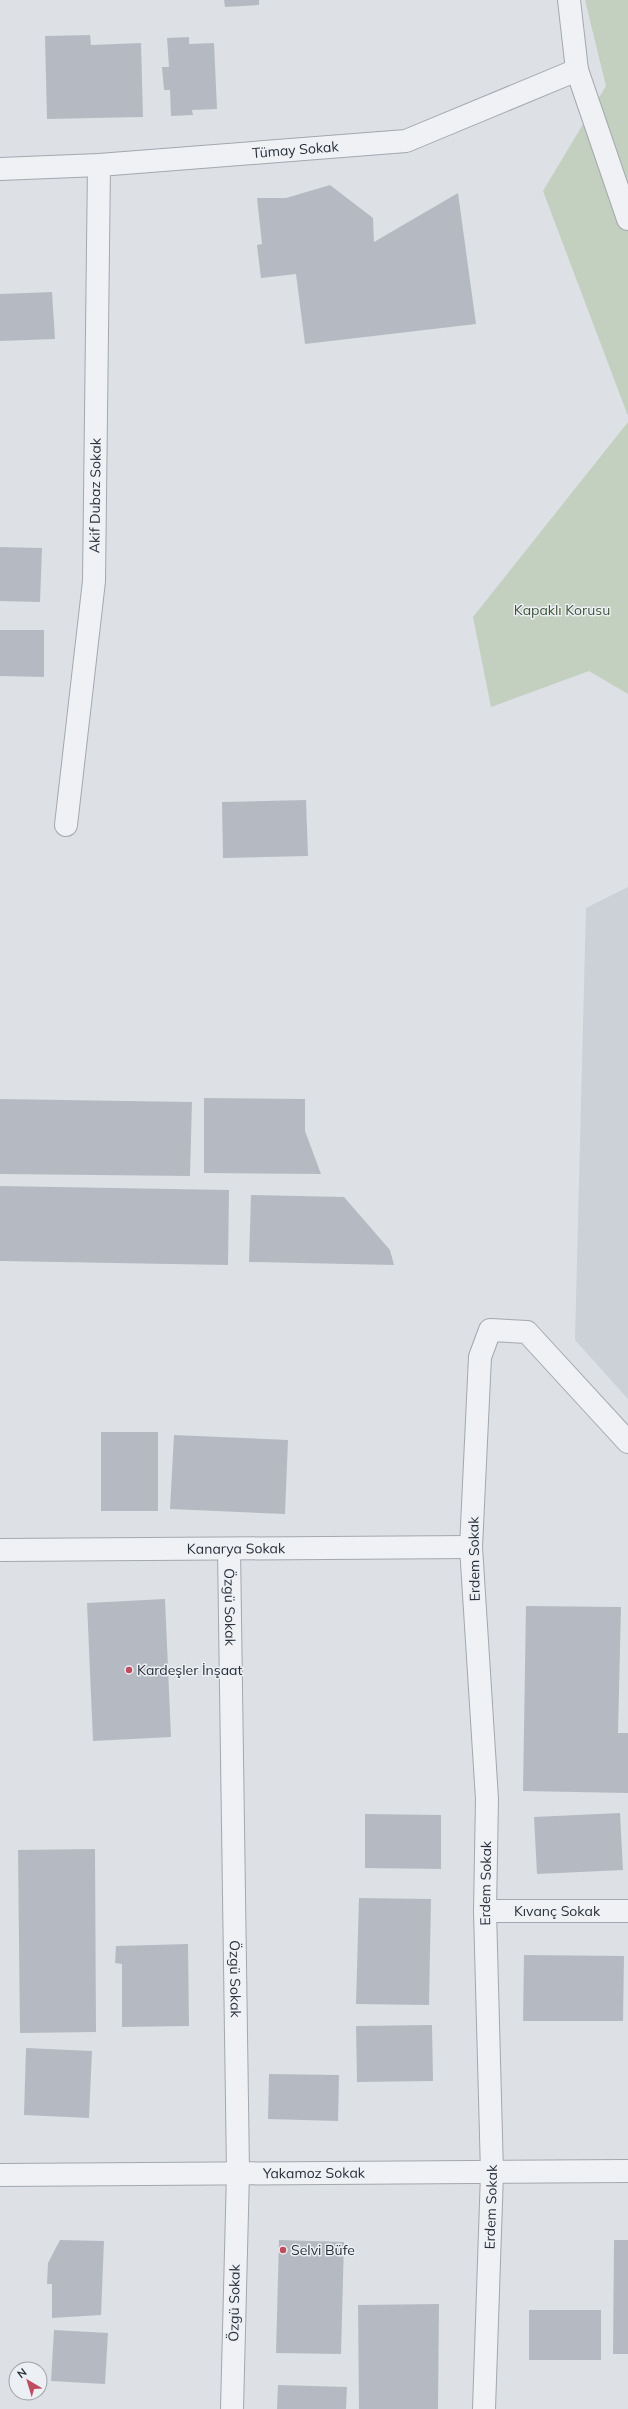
<svg xmlns="http://www.w3.org/2000/svg" width="628" height="2409" viewBox="0 0 628 2409" font-family="Mulish,sans-serif">
  <style>
    .built { fill: #ccd0d7 }
    .green { fill: #c3cfbf }
    .building { fill: #b5bac2 }
    .lines { fill: none; stroke-linecap: round; stroke-linejoin: round }
    .street-casing { stroke: #a3a8af; stroke-width: 24 }
    .street { stroke: #eff1f4; stroke-width: 22 }
    .poi-dot { fill: #c04d5f; stroke: #eceff3; stroke-width: 1.5 }
    .labels { text-anchor: middle; stroke-width: 3; stroke-linejoin: round; paint-order: stroke }
    .street-label { font-size: 14px; fill: #282f3b; stroke: #eceff3 }
    .park-label { font-size: 14px; fill: #3d5537; stroke: #eceff3 }
    .poi-label { font-size: 14px; fill: #282f3b; stroke: #eceff3; text-anchor: start }
  </style>
  <rect width="100%" height="100%" fill="#dde1e5"/>
  <path class="built" d="M628,887V1399L575,1340L586,908Z"/>
  <g class="green">
    <path d="M585,0H628V416L543,191L606,86Z"/>
    <path d="M628,422V694L589,671L491,707L473,617Z"/>
  </g>
  <g class="building">
    <path d="M224,0H259V5L225,7Z"/>
    <path d="M90,35L91,45L141,43L143,117L47,119L45,36Z"/>
    <path d="M189,37V44L214,43L217,109L192,110L193,115L171,116L170,90H164L162,67H169L167,38Z"/>
    <path d="M330,185L373,218L374,242L458,193L476,324L305,344L296,274L261,278L257,245L262,244L257,198H286Z"/>
    <path d="M52,292L55,339L0,341V294Z"/>
    <path d="M0,547L42,548L40,602L0,601Z"/>
    <path d="M0,630H44V677L0,676Z"/>
    <path d="M306,800L308,856L223,858L222,802Z"/>
    <path d="M204,1098L305,1099V1131L321,1174L204,1173Z"/>
    <path d="M0,1099L192,1102L190,1176L0,1174Z"/>
    <path d="M0,1186L229,1190L228,1265L0,1261Z"/>
    <path d="M251,1195L344,1197L390,1250L394,1265L249,1262Z"/>
    <rect x="101" y="1432" width="57" height="79"/>
    <path d="M174,1435L288,1440L285,1514L170,1509Z"/>
    <path d="M165,1599L171,1737L93,1741L87,1603Z"/>
    <path d="M526,1606L621,1607L618,1733H628V1793L523,1791Z"/>
    <path d="M620,1813L623,1870L537,1874L534,1817Z"/>
    <path d="M365,1814L441,1815V1869L365,1868Z"/>
    <path d="M95,1849L96,2032L20,2033L18,1850Z"/>
    <path d="M359,1898L431,1899L429,2005L356,2004Z"/>
    <path d="M188,1944L189,2026L122,2027V1964L115,1963L116,1946Z"/>
    <path d="M524,1955L624,1956L623,2021H523Z"/>
    <path d="M432,2025L433,2081L357,2082L356,2026Z"/>
    <path d="M26,2048L92,2051L89,2118L24,2115Z"/>
    <path d="M269,2074L339,2075L338,2121L268,2119Z"/>
    <path d="M60,2240L104,2241L101,2315L52,2318V2284H47L48,2263Z"/>
    <path d="M279,2240L344,2242L341,2354L276,2353Z"/>
    <path d="M614,2240H628V2354H613Z"/>
    <path d="M439,2304L438,2409H359L358,2305Z"/>
    <rect x="529" y="2310" width="72" height="50"/>
    <path d="M54,2330L108,2333L105,2384L51,2381Z"/>
    <path d="M278,2385L347,2387L346,2409H277Z"/>
  </g>
  <g class="lines">
    <defs>
      <g id="street">
        <path d="M569,0L577,70L628,219"/>
        <path id="s1" d="M0,169L99,165L406,141L577,70"/>
        <path id="s2" d="M66,825L94,581L99,165"/>
        <path id="s3" d="M229,1549L238,2172L232,2409"/>
        <path id="s4" d="M0,1550L471,1547"/>
        <path id="s5" d="M485,1911H628"/>
        <path id="s6" d="M0,2175L628,2171"/>
        <path id="s7" d="M484,2409L492,2173L485,1911L487,1799L471,1547L480,1357L490,1330L527,1332L628,1442"/>
      </g>
    </defs>
    <use href="#street" class="street-casing"/>
    <use href="#street" class="street"/>
  </g>
  <g class="poi-dot">
    <circle cx="129" cy="1670" r="4"/>
    <circle cx="283" cy="2250" r="4"/>
  </g>
  <g class="labels">
    <g class="street-label">
      <text dy="5" stroke="none"><textPath href="#s1" startOffset="296">Tümay Sokak</textPath></text>
      <text dy="5" stroke="none"><textPath href="#s2" startOffset="331">Akif Dubaz Sokak</textPath></text>
      <text dy="5" stroke="none"><textPath href="#s4" startOffset="236">Kanarya Sokak</textPath></text>
      <text transform="translate(474 1559) rotate(-91)" y="5">Erdem Sokak</text>
      <text dy="5" stroke="none"><textPath href="#s3" startOffset="58">Özgü Sokak</textPath></text>
      <text dy="5" stroke="none"><textPath href="#s7" startOffset="526">Erdem Sokak</textPath></text>
      <text dy="5" stroke="none"><textPath href="#s5" startOffset="72">Kıvanç Sokak</textPath></text>
      <text dy="5" stroke="none"><textPath href="#s3" startOffset="430">Özgü Sokak</textPath></text>
      <text dy="5" stroke="none"><textPath href="#s6" startOffset="314">Yakamoz Sokak</textPath></text>
      <text dy="5" stroke="none"><textPath href="#s7" startOffset="202">Erdem Sokak</textPath></text>
      <text transform="translate(234 2303) rotate(-89)" y="5">Özgü Sokak</text>
    </g>
    <g class="park-label">
      <text x="562" y="615">Kapaklı Korusu</text>
    </g>
    <g class="poi-label">
      <text x="137" y="1675">Kardeşler İnşaat</text>
      <text x="291" y="2255">Selvi Büfe</text>
    </g>
  </g>
  <g transform="translate(28 2381) rotate(322)"><circle r="19" fill="#eceff3" stroke="#9ea2a9"/>
  <path d="M0-3L7 15L0 10L-7 15Z" fill="#c04d5f"/>
  <text y="-6" font-size="11" font-weight="bold" text-anchor="middle" fill="#282f3b">N</text>
  </g>
</svg>
